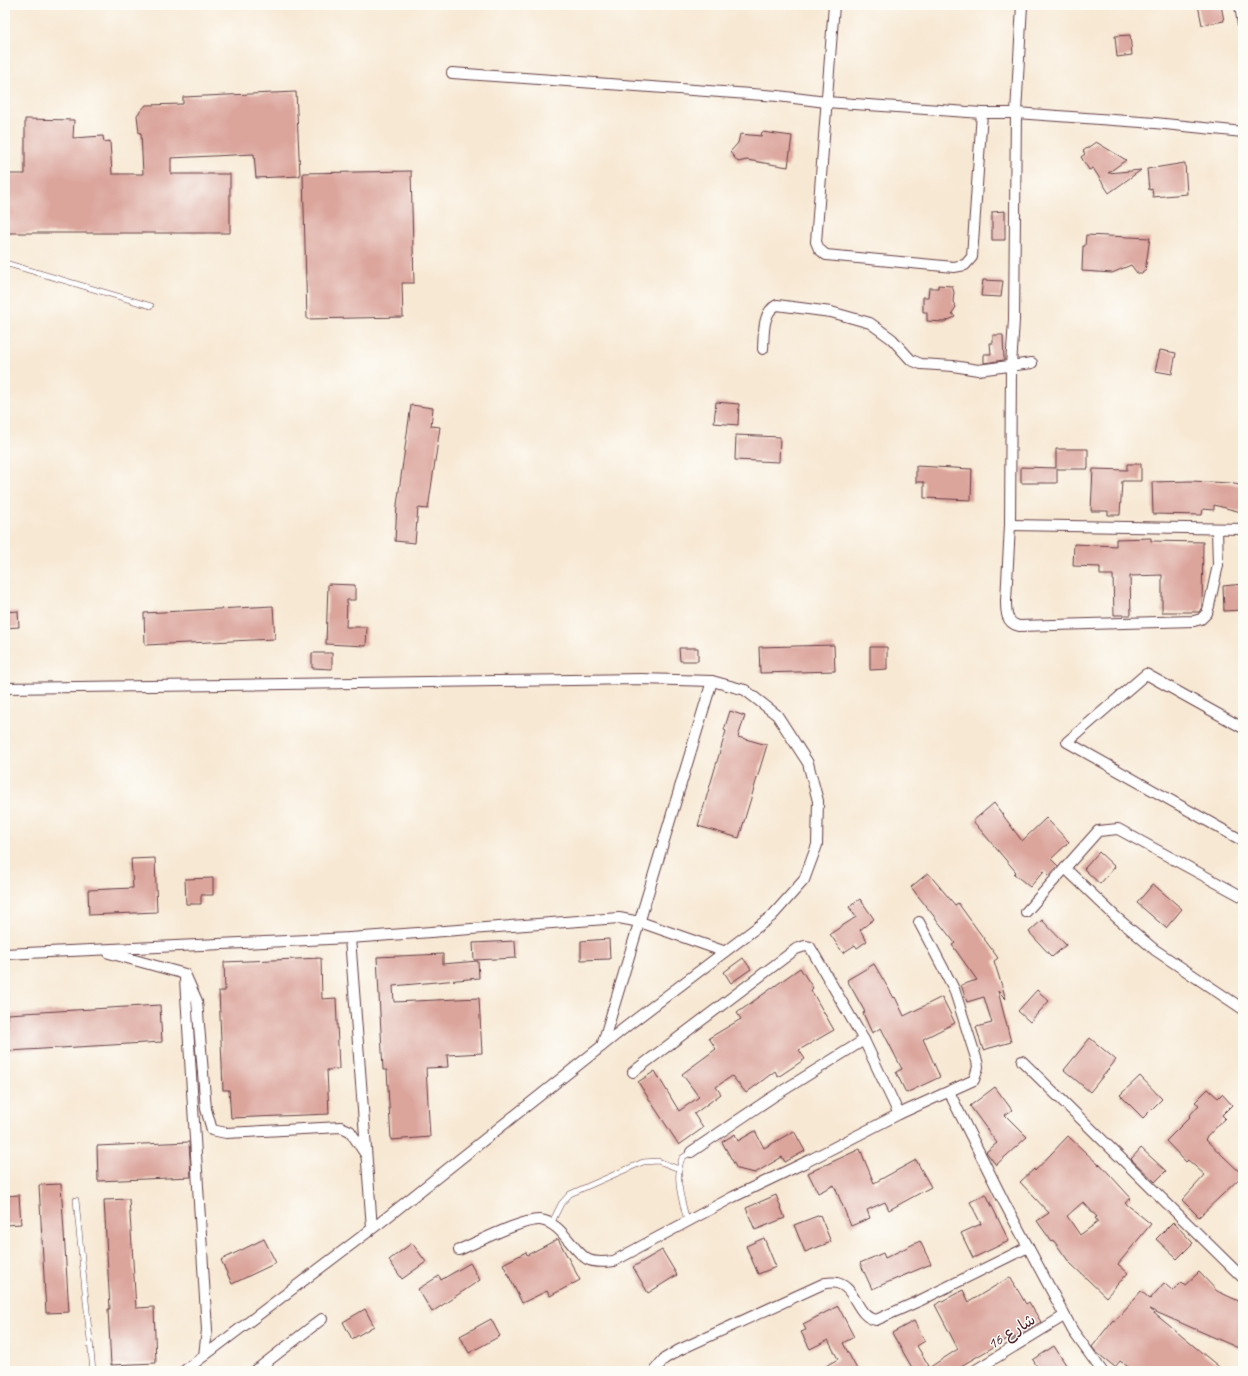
<svg xmlns="http://www.w3.org/2000/svg" width="1248" height="1376" viewBox="0 0 1248 1376" font-family="Caveat,'Playpen Sans Arabic',sans-serif">
  <style>
    .building { fill: #dba59c; fill-rule: evenodd }
    .lines { fill: none; stroke-linecap: round; stroke-linejoin: round }
    .service-casing { stroke: #643d44; stroke-width: 6 }
    .minor-casing { stroke: #643d44; stroke-width: 12 }
    .service { stroke: #fff; stroke-width: 5 }
    .minor { stroke: #fff; stroke-width: 10 }
    .labels { text-anchor: middle; stroke-width: 3; stroke-linejoin: round; paint-order: stroke }
    .street-label { font-size: 16px; fill: #4a1f2b; stroke: #fdfcf7 }
  </style>
  <rect width="100%" height="100%" fill="#fdfcf7"/>
  <filter id="ink" filterUnits="userSpaceOnUse"><feTurbulence type="fractalNoise" baseFrequency=".025" numOctaves="2"/><feDisplacementMap in="SourceGraphic" scale="8" xChannelSelector="R" yChannelSelector="G"/><feConvolveMatrix kernelMatrix="1 2 1 2 8 2 1 2 1" color-interpolation-filters="sRGB"/></filter>
  <filter id="wash" filterUnits="userSpaceOnUse"><feTurbulence type="fractalNoise" baseFrequency=".012" numOctaves="4" result="noise"/><feDisplacementMap in="SourceGraphic" scale="16" xChannelSelector="R" yChannelSelector="G"/><feGaussianBlur stdDeviation="0.9" result="paint"/><feColorMatrix in="noise" values="0 0 0 0 0 0 0 0 0 0 0 0 0 0 0 0 0 1.4 0 .05"/><feComposite in="paint" operator="in"/></filter>
  <g filter="url(#wash)">
    <rect width="100%" height="100%" fill="#f7e8d3"/>
    <g id="blocks">
      <g class="building">
        <path d="M1198,5H1221L1224,21L1202,25Z"/>
        <path d="M1130,35L1132,55L1117,57L1115,36Z"/>
        <path d="M296,92L300,176L256,178L254,154L171,158V174H230V233H5V174H25V119L74,120L73,138L103,136L104,142L110,141L112,174H143L141,133H139L137,115L146,105L183,104V97Z"/>
        <path d="M762,132L792,136L788,167L747,160L738,162L730,152L738,143L740,134L761,136Z"/>
        <path d="M1096,142L1126,160L1108,173L1141,170L1109,193L1093,168L1089,170L1081,157L1085,154L1083,151Z"/>
        <path d="M1185,163L1187,194L1153,197L1152,189L1149,190L1147,169Z"/>
        <path d="M411,171L414,283H402L403,317L307,319L303,173Z"/>
        <path d="M1005,211V240H992V212Z"/>
        <path d="M1086,235L1150,238L1145,271L1142,273H1137L1131,265L1112,273L1082,271L1083,246H1085Z"/>
        <path d="M983,280L1003,281L1001,297L981,296Z"/>
        <path d="M938,285L952,286L954,292L953,302L956,307L952,313L955,317L944,322L927,321V312H923V297H928L929,288H938Z"/>
        <path d="M993,335H1003L1004,360L984,363V354H991L990,343H993Z"/>
        <path d="M1160,350L1176,353L1172,374L1155,371Z"/>
        <path d="M716,402L739,404L738,425L714,423Z"/>
        <path d="M411,405L433,408L431,426L440,427L428,509L418,508L415,543L395,541L397,505Z"/>
        <path d="M736,435L780,437L779,462L735,460Z"/>
        <path d="M1056,449H1088V469H1057V483H1021V467L1056,468Z"/>
        <path d="M1127,464H1141V481H1122L1120,515H1108V511H1091L1093,469L1127,470Z"/>
        <path d="M916,466L972,469L971,500L924,498V482H916Z"/>
        <path d="M1191,481L1230,483L1243,486L1241,512L1214,505V510L1203,509L1202,515L1153,514L1152,482Z"/>
        <path d="M1151,538V541L1203,542L1202,607L1199,612H1162V575L1130,576L1131,615H1114L1113,575H1100V567L1073,566L1074,544L1116,546V539Z"/>
        <path d="M328,584L355,585V600H347L346,627H367L366,646L326,644Z"/>
        <path d="M1243,584V610L1224,611L1223,586Z"/>
        <path d="M273,606L275,639L145,645L144,613Z"/>
        <path d="M18,611L19,627L5,628V612Z"/>
        <path d="M834,645L835,671L760,673L759,647Z"/>
        <path d="M870,647H887V669L870,670Z"/>
        <path d="M679,648H698V661H680Z"/>
        <path d="M312,653H332V669L312,668Z"/>
        <path d="M730,711L745,716L738,737L767,745L739,838L698,826L726,731L724,730Z"/>
        <path d="M994,803L1022,841L1046,818L1069,842L1051,859L1058,866L1049,876L1044,871L1030,887L1014,874L1016,872L973,821Z"/>
        <path d="M1099,852L1115,867L1100,884L1084,869Z"/>
        <path d="M155,858L157,912L89,915L88,890L133,888L131,859Z"/>
        <path d="M928,873L955,905L958,903L998,958L994,961L1006,999L998,991L1011,1042L983,1050L976,1027L992,1023L984,997L967,1002L961,985L977,980L952,945L955,943L911,887Z"/>
        <path d="M213,878V895H201V904H186L185,879Z"/>
        <path d="M1153,884L1182,909L1166,928L1137,903Z"/>
        <path d="M860,899L874,919L860,930L867,941L857,948L855,945L843,953L830,934L856,917L849,907Z"/>
        <path d="M1042,920L1066,945L1052,957L1029,932Z"/>
        <path d="M609,939L610,959L581,960V941Z"/>
        <path d="M515,941L516,958L474,960L473,943Z"/>
        <path d="M443,954V964L478,961L479,978L393,986L394,1002L479,998L482,1053L447,1055L448,1067L426,1068L430,1137L391,1140L387,1070H383L377,957Z"/>
        <path d="M321,958L322,999L336,998L339,1069L327,1070L329,1114L231,1118L229,1090H223L219,991H225L224,962Z"/>
        <path d="M743,958L751,969L731,983L724,972Z"/>
        <path d="M874,964L894,998L895,997L904,1016L942,997L955,1023L923,1039L940,1077L906,1093L896,1072L902,1069L881,1028L872,1033L863,1013L865,1012L847,980Z"/>
        <path d="M800,968L813,988L811,990L834,1030L799,1050L805,1059L778,1077L775,1071L746,1093L732,1076L716,1087L721,1094L694,1114L703,1128L679,1145L638,1082L655,1071L679,1111L699,1097L682,1074L716,1049L709,1038L741,1019L737,1013Z"/>
        <path d="M1037,990L1049,1001L1030,1022L1018,1011Z"/>
        <path d="M160,1005L162,1042L9,1051L7,1014Z"/>
        <path d="M1090,1038L1116,1060L1090,1092L1064,1070Z"/>
        <path d="M1140,1076L1162,1099L1143,1118L1120,1095Z"/>
        <path d="M995,1087L1012,1110L1005,1115L1027,1137L996,1165L986,1152L997,1143L970,1106Z"/>
        <path d="M1208,1089L1218,1098L1222,1094L1232,1105L1222,1115L1225,1118L1205,1139L1243,1175L1199,1217L1182,1200L1205,1175L1188,1160L1186,1162L1166,1141L1190,1117L1189,1116L1199,1105L1195,1102Z"/>
        <path d="M755,1131L764,1148L794,1131L805,1151L785,1162L782,1157L755,1173L737,1169L722,1142L735,1134L738,1141Z"/>
        <path d="M1068,1136L1099,1165L1100,1164L1131,1198L1125,1203L1151,1224L1118,1264L1128,1273L1106,1297L1069,1262L1054,1241L1052,1242L1037,1221L1049,1213L1020,1182L1034,1169L1035,1171ZM1083,1202L1097,1217L1095,1218L1098,1222L1080,1235L1067,1216Z"/>
        <path d="M189,1142L191,1177L98,1181L97,1146Z"/>
        <path d="M1141,1148L1166,1171L1155,1182L1131,1159Z"/>
        <path d="M860,1149L874,1183L916,1160L931,1187L889,1210L885,1202L867,1210L870,1218L851,1226L834,1185L818,1193L808,1173Z"/>
        <path d="M61,1184L69,1312L46,1313L39,1185Z"/>
        <path d="M986,1194L1009,1241L973,1258L961,1233L981,1224L970,1202Z"/>
        <path d="M19,1195L21,1224L5,1225V1196Z"/>
        <path d="M776,1195L785,1218L755,1230L746,1208Z"/>
        <path d="M129,1199L136,1308L154,1307L156,1363L111,1365L108,1309H110L104,1200Z"/>
        <path d="M820,1215L831,1242L805,1252L794,1225Z"/>
        <path d="M1173,1222L1193,1243L1177,1259L1156,1239Z"/>
        <path d="M764,1238L776,1267L758,1274L746,1246Z"/>
        <path d="M264,1239L276,1263L232,1284L221,1260Z"/>
        <path d="M558,1239L580,1280L550,1296L547,1291L522,1303L503,1264L526,1252L527,1255Z"/>
        <path d="M920,1241L931,1264L872,1289L860,1263L883,1253L885,1258Z"/>
        <path d="M412,1243L426,1262L402,1279L389,1260Z"/>
        <path d="M662,1250L677,1275L648,1293L633,1267Z"/>
        <path d="M470,1263L480,1280L432,1312L418,1289L439,1276L441,1280Z"/>
        <path d="M1199,1272L1217,1291L1243,1303V1350L1149,1309L1224,1371H1134L1120,1361L1115,1367L1096,1352L1092,1347L1113,1320L1115,1321L1141,1291L1150,1299L1164,1283L1173,1291L1182,1282L1185,1285Z"/>
        <path d="M1010,1277L1026,1304L1029,1302L1041,1322L1009,1341L1007,1339L961,1366L965,1371H924L958,1349L935,1305L963,1290L969,1302Z"/>
        <path d="M838,1306L854,1337L843,1343L858,1371H817L838,1359L828,1340L810,1349L801,1332L806,1330L803,1324Z"/>
        <path d="M365,1309L374,1326L352,1339L343,1322Z"/>
        <path d="M491,1319L500,1336L469,1353L460,1336Z"/>
        <path d="M914,1321L925,1341L917,1346L929,1366L920,1371H914L892,1333Z"/>
        <path d="M1054,1346L1070,1371H1040L1033,1360Z"/>
      </g>
    </g>
  </g>
  <g filter="url(#ink)">
    <use href="#blocks" fill-opacity="0" stroke="#643d44" stroke-width="1"/>
    <g class="lines">
      <defs>
        <g id="service">
          <path d="M5,263L151,306"/>
          <path d="M76,1200L93,1371"/>
          <path d="M687,1221C682,1200 674,1179 682,1158L691,1152"/>
          <path d="M551,1224L561,1204L570,1194L643,1162L658,1161L679,1169"/>
        </g>
        <g id="minor">
          <path d="M834,5L816,242L819,249L826,255L954,267L965,265L972,257L982,113"/>
          <path d="M1022,5L1016,113L1014,320L1011,366L1010,525L1006,601C1006,612 1006,623 1019,626L1194,621L1201,619L1207,613L1209,606L1218,565L1217,529"/>
          <path d="M1240,5L1243,25"/>
          <path d="M452,73L778,96L826,102L982,113H1016L1155,123L1243,132"/>
          <path d="M763,349C764,335 762,312 777,305L831,312L870,323L892,339L911,360L921,364L953,366L978,370L1032,363"/>
          <path d="M1010,525L1243,529"/>
          <path d="M5,688L641,679L712,681L745,690L777,715L808,763L818,801L817,845L804,880L772,916L627,1026L381,1222L184,1371"/>
          <path d="M1243,728L1146,674L1067,742L1243,841"/>
          <path d="M1065,868L1116,917L1155,950L1243,1009"/>
          <path d="M1026,912L1098,831L1118,829L1243,897"/>
          <path d="M350,938L372,1228"/>
          <path d="M109,953L185,974L197,1001L206,1109L212,1130L226,1133L341,1127L350,1131L366,1155"/>
          <path d="M5,954L350,938L619,918L640,922L723,951"/>
          <path d="M185,979L207,1330L204,1356"/>
          <path d="M602,1046L712,681"/>
          <path d="M1022,1061L1243,1278"/>
          <path d="M633,1072L796,949L805,946L810,947L864,1040L899,1114"/>
          <path d="M949,1092L1004,1202L1073,1331L1102,1371"/>
          <path d="M691,1152L771,1098L864,1040"/>
          <path d="M459,1250C478,1242 522,1219 540,1220C561,1222 571,1249 587,1259C594,1263 606,1262 614,1261L733,1197L804,1163L899,1114L974,1080L978,1067L977,1061L954,989L919,922"/>
          <path d="M255,1371L322,1319"/>
          <path d="M654,1371L664,1359L679,1350L825,1283C828,1283 834,1282 837,1283C856,1287 856,1317 876,1320L919,1301L1028,1247"/>
          <path d="M974,1371L1064,1316"/>
        </g>
      </defs>
      <use href="#service" class="service-casing"/>
      <use href="#minor" class="minor-casing"/>
      <use href="#service" class="service"/>
      <use href="#minor" class="minor"/>
    </g>
  </g>
  <g class="labels">
    <g class="street-label">
      <text transform="translate(1011 1331) rotate(-32)" y="6">شارع 16</text>
    </g>
  </g>
  <rect width="1248" height="1376" fill="none" stroke="#fdfcf7" stroke-width="20"/>
</svg>
